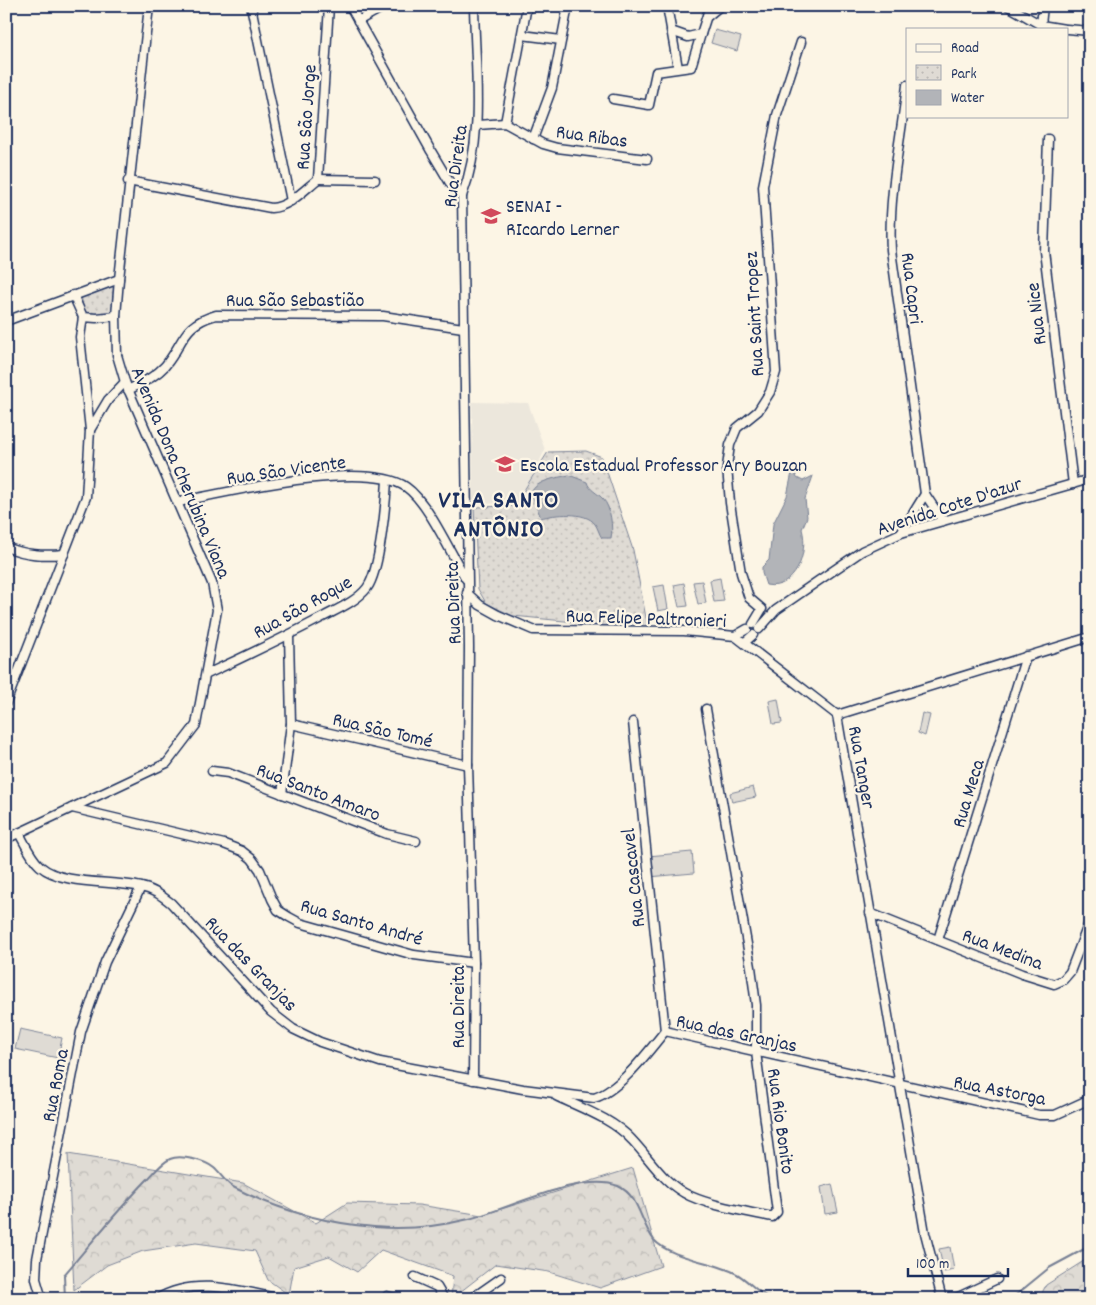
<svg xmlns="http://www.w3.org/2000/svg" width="1096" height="1305" viewBox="0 0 1096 1305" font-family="Dekko,sans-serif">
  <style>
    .built { fill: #ece7dc }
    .grass { fill: #dfdbd4; stroke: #7d8599 }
    .forest { fill: url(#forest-crowns); stroke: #7d8599 }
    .park { fill: url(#park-dots); stroke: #7d8599 }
    .water { fill: #b2b4b8; stroke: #767f94 }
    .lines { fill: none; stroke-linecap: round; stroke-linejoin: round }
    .stream { stroke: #767f94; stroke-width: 2 }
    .minor-casing { stroke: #1b2f5e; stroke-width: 11 }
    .minor { stroke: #fcf5e5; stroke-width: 8 }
    .labels { text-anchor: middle; stroke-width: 4.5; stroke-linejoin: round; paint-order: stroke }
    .street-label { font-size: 20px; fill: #1b2f5e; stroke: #fcf5e5 }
    .poi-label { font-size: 20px; fill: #1b2f5e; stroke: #fcf5e5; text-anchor: start }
    .district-label { font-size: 25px; font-weight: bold; letter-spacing: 1px; fill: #1b2f5e; stroke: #fcf5e5 }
  </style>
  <defs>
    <pattern id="forest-crowns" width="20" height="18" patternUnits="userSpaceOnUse" patternTransform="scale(1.25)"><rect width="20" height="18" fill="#dfdbd4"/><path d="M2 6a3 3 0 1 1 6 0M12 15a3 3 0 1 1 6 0" fill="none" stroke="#bfbcb8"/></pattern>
    <pattern id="park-dots" width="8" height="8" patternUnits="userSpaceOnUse" patternTransform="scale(1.25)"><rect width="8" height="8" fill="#dfdbd4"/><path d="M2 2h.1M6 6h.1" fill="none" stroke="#bfbcb8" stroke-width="1.8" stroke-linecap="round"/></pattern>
  </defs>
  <rect width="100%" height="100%" fill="#fcf5e5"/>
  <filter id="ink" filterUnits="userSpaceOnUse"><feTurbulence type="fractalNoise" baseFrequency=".02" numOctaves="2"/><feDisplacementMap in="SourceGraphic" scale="10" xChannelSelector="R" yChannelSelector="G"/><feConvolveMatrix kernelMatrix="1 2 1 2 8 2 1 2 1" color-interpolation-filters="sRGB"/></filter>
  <g filter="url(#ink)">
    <path class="built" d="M472,402L528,403L545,450L531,479L514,503L473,504Z"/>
    <g class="grass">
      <path d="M715,30L741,37L737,51L711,43Z"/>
      <path d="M720,578L724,601L714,602L710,580Z"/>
      <path d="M702,581L706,603L698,604L693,582Z"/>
      <path d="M684,583L688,606L679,607L674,585Z"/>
      <path d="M664,585L668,609L658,611L653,587Z"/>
      <path d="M778,699L782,723L773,724L769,701Z"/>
      <path d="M922,713L930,715L925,736L918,733Z"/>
      <path d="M753,787L756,797L732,802L730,793Z"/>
      <path d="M692,852L694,873L649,877L648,856Z"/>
      <path d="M20,1029L62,1038L58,1058L15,1049Z"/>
      <path d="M832,1184L838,1212L825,1214L821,1187Z"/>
      <path d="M950,1247L954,1270L944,1272L939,1249Z"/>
    </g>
    <g class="forest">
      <path d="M68,1154L243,1183L316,1223L347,1203L419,1205L482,1215L633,1168L661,1266L600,1288L549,1272L496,1264L451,1299L453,1276L381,1250L357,1272L329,1256L294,1267L289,1295L268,1280L255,1251L196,1243L143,1251L107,1265L74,1290Z"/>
      <path d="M1090,1257V1299H1039L1046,1285Z"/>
    </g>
    <g class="park">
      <path d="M115,282L113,312L85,316L81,296Z"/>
      <path d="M586,451L602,457L633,550L648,628H588L585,623L513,616L486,603L478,589L474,507L514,506L548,452Z"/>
    </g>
    <g class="water">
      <path d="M793,468L797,478L803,481L813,476L805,499L807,517L802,529C809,553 795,591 766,585L762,573V567L769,560L773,524L787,496Z"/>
      <path d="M569,475L587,482C589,490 598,493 603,499C611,507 613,528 611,538H602C599,534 598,528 595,524C586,511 554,514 541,518L531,493C536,480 557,478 569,475Z"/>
    </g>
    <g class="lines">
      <g class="stream">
        <path d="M65,1299L64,1275C91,1243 117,1211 146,1181C153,1174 161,1163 170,1159C181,1154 206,1161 214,1168C221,1174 226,1184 235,1188C278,1210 326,1223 374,1227C405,1230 440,1226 469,1219C506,1210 582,1171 618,1186C640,1196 640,1223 654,1240C670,1258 714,1262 735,1273C748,1279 756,1293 772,1299"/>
        <path d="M1011,1299L1049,1268L1090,1246"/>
      </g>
      <defs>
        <g id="minor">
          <path d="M251,6L291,201"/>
          <path d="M350,6L431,151L450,183L462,196"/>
          <path d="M667,6L678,68"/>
          <path d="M1008,6L1041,25L1065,29"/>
          <path d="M708,16L720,6"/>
          <path d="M358,21L385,6"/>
          <path d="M1041,25L1043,6"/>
          <path d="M1067,29L1090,31"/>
          <path d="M671,31L688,37L701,34L710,6"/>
          <path d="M522,35L561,40"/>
          <path d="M907,85C901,139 888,196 891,250L925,494L943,521"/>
          <path d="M613,99L649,105L656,72L691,67L701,34"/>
          <path d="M505,123L527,6"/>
          <path d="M478,125L505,123L543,144L557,148L647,159"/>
          <path d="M533,139L552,88L568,6"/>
          <path d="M1048,139L1044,251L1073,484"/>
          <path d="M318,179L375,180"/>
          <path d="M128,181L271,208C289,207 304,190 318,179L329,6"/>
          <path d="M73,295L83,317L96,318L116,316"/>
          <path d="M83,317L80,337L90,430"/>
          <path d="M6,321L119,279"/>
          <path d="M128,390C141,384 155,377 165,366C185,342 181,325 216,315L383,316L463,328"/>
          <path d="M178,502C228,492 365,459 406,487C428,502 451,554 466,579"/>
          <path d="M901,533L925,494"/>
          <path d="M6,547C26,555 43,556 64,554"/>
          <path d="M467,593L480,605L498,615L533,630L684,631L735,636L837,715"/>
          <path d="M753,624L762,609L749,598L741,573L730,503L727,467L730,445L737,428L758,411L770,392L776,372L763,186L777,115L801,42"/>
          <path d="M759,629L776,610L818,581L862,551L901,533L1090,479"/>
          <path d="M735,636L747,629"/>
          <path d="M745,642L753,635"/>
          <path d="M207,674C246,656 285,637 323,617C338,609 357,601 367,588C380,571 386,502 387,480"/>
          <path d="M6,703L86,497L90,430L108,400L125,382"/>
          <path d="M837,715L925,1233L942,1299"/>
          <path d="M837,715L1090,637"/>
          <path d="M633,722L665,1031"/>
          <path d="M291,724L468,765"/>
          <path d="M212,771L228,773L387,834L416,841"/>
          <path d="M282,794L291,724L289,635"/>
          <path d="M72,808L224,844L242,851L252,859L260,870L272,899L278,910L289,917L300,923L414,955L474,963"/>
          <path d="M19,833C25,844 31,858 40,866C63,886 112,880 141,887C153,889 162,896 171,903L271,1012L293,1029L320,1042L380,1062L523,1089L594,1098C619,1091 648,1052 665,1031L1039,1115H1055L1090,1099"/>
          <path d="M6,839L167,763L196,725L217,610L212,583L125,382L117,355L116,316L119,279L149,6"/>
          <path d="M870,913L1022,974L1054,984L1063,980L1070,972L1090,920"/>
          <path d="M938,940L1026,656"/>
          <path d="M473,1080L474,963L468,765L469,647L462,196C485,136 475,70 474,6"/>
          <path d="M556,1096C581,1108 613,1119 632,1140C651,1160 664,1184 690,1196C715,1207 745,1211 772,1217L777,1212L756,1052V1005L751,967L706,709"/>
          <path d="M415,1277L437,1287L444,1299"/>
          <path d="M387,1296L398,1299"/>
          <path d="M42,1299L36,1279L37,1259L81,1032L105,962L141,887"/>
          <path d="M157,1299C196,1276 240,1291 281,1299"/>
          <path d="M471,1299L501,1278"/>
          <path d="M954,1299L997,1279"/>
        </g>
      </defs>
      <use href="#minor" class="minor-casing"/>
      <use href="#minor" class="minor"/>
    </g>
  </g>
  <defs>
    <symbol id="university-bare" viewBox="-9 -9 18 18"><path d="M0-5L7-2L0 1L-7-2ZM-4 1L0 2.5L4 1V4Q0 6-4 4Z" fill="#d1495b" stroke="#fcf5e5" stroke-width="2.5" paint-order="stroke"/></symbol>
    <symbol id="school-bare" viewBox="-9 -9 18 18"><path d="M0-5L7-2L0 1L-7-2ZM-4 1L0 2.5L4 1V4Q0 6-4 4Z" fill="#d1495b" stroke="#fcf5e5" stroke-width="2.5" paint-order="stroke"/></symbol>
  </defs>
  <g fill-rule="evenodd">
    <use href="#university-bare" x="477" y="202" width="28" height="28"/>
    <use href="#school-bare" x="491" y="450" width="28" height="28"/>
  </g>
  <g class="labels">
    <g class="street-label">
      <text transform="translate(305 117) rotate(-86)" y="7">Rua São Jorge</text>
      <text transform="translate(592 135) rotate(8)" y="7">Rua Ribas</text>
      <text transform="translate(454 166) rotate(-82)" y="7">Rua Direita</text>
      <text transform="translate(913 288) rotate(83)" y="7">Rua Capri</text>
      <text x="295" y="306">Rua São Sebastião</text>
      <text transform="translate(753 314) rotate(-93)" y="7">Rua Saint Tropez</text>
      <text transform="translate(1035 314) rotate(-97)" y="7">Rua Nice</text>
      <text transform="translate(286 469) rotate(-8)" y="7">Rua São Vicente</text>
      <text transform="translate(182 472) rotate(67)" y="7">Avenida Dona Cherubina Viana</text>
      <text transform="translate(949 505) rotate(-18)" y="7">Avenida Cote D'azur</text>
      <text transform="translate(452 603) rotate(-92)" y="7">Rua Direita</text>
      <text transform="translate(302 606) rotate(-29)" y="7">Rua São Roque</text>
      <text transform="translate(646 617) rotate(2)" y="7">Rua Felipe Paltronieri</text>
      <text transform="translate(383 729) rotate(13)" y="7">Rua São Tomé</text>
      <text transform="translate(863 767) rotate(80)" y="7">Rua Tanger</text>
      <text transform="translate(319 791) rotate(21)" y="7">Rua Santo Amaro</text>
      <text transform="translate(967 793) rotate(-73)" y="7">Rua Meca</text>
      <text transform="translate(632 878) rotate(-96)" y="7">Rua Cascavel</text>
      <text transform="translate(362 921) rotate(16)" y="7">Rua Santo André</text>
      <text transform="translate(1003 948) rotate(21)" y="7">Rua Medina</text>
      <text transform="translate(252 963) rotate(46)" y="7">Rua das Granjas</text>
      <text transform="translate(457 1007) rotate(-90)" y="7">Rua Direita</text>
      <text transform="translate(737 1032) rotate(12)" y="7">Rua das Granjas</text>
      <text transform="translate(54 1085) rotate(-79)" y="7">Rua Roma</text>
      <text transform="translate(1000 1089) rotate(11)" y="7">Rua Astorga</text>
      <text transform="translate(782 1121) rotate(82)" y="7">Rua Rio Bonito</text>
    </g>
    <g class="poi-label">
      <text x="506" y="212">SENAI -<tspan x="506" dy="23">RIcardo Lerner</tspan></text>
      <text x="520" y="471">Escola Estadual Professor Ary Bouzan</text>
    </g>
    <g class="district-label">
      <text x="499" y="507">VILA SANTO<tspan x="499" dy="29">ANTÔNIO</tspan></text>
    </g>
  </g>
  <rect width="1096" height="1305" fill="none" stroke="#fcf5e5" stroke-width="25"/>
  <rect x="12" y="12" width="1071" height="1280" fill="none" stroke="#1b2f5e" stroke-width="2" filter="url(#ink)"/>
  <rect x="906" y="28" width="162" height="90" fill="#fcf5e5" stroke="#a2a6af"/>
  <rect x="916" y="44" width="25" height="8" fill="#fcf5e5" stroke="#a2a6af"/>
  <text x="951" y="52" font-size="15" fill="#1b2f5e">Road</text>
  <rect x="916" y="65" width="25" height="15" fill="url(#park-dots)" stroke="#a2a6af"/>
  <text x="951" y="78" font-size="15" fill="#1b2f5e">Park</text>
  <rect x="916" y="90" width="25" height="15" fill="#b2b4b8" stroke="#a2a6af"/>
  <text x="951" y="102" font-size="15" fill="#1b2f5e">Water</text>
  <path d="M908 1268v8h100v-8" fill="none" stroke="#1b2f5e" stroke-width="2.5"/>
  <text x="916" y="1268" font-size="15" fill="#1b2f5e" stroke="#fcf5e5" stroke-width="4" paint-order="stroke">100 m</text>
</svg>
